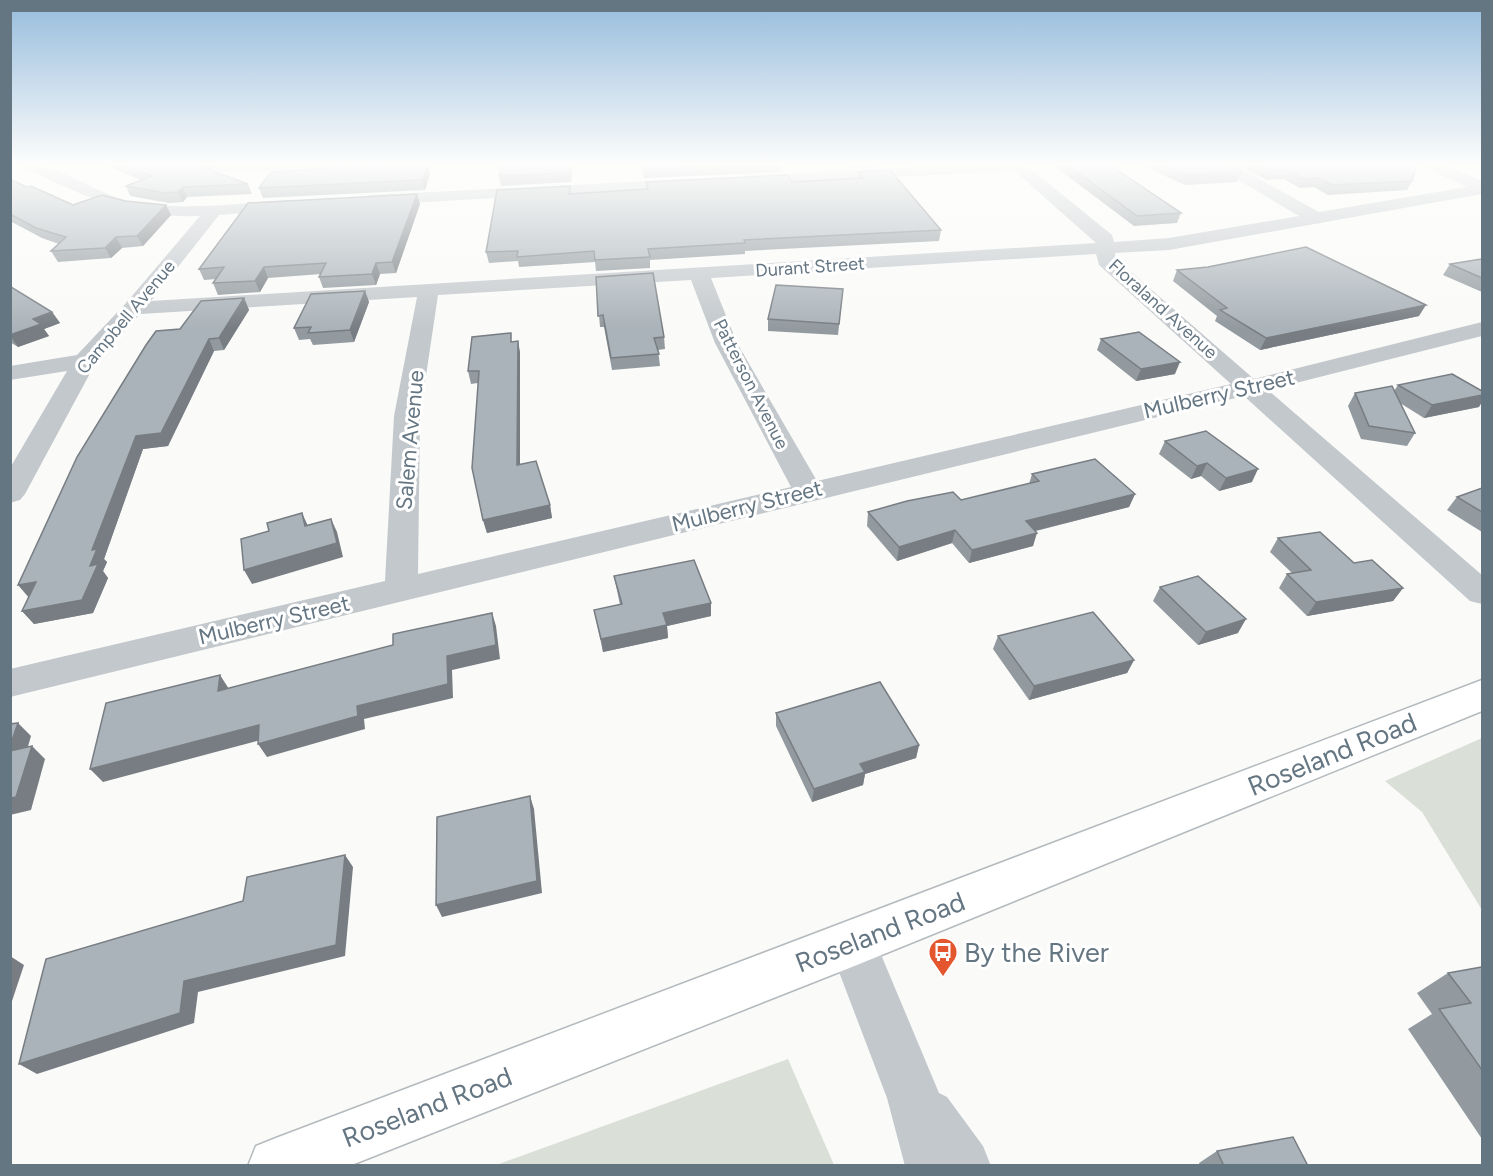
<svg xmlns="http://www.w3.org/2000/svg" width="1493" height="1176" viewBox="0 0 1493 1176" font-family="Figtree,sans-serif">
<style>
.green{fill:#dadfd7}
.water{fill:#bbc7cb}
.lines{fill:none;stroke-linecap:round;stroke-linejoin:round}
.major-casing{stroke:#b5babe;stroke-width:3}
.minor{fill:#c3c8cc;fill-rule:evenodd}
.major{fill:#fff;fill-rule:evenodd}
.wall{fill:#929a9f}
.shaded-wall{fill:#777d82}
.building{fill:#aab3b9;stroke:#777d82;stroke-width:1.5}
.labels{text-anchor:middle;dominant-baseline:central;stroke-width:6;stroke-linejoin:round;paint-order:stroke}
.far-street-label{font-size:18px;fill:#657683;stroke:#fff}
.street-label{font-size:22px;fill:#657683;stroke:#fff}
.near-street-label{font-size:27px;fill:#657683;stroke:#fff}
.near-poi-label{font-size:27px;fill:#657683;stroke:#fff;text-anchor:start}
</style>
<rect width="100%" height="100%" fill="#fafaf8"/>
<g class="green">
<polygon points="1482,738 1482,910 1422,812 1385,781"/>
<polygon points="788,1059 834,1165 496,1165"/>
</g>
<polygon class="water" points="199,165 383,165 220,172"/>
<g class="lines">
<g class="major-casing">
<polygon id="major" points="1482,680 1482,711 852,967 349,1166 248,1166 256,1146 276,1138"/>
</g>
<g class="minor">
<path d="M21,165c37,-3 71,28 108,36 52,11 107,2 160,-1l6,1 3,4 -3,4 -6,1 -70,5 -68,86 945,-58 -81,-72 -276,13 -2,-3 8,-5 212,-11h69l86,70 2,7 55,-4 130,-22 -81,-48 -3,-3h19l85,47 148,-25 -41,-19 -3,-3h20l39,16v13l-313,56 -54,3 1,6 138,120 228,-57v14l-214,54 214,185v29l-12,-3 -226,-205 -1234,301v-28l375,-88 9,-165 23,-119 -277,17 -45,50 -70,130 -5,6 -10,3v-35l57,-97 -57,9v-14l67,-11 49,-52 74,-87c-72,2 -113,-19 -176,-48zM1096,254l3,11 132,119 -414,97 -80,-138 -26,-65zM691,280l24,63 76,144 -373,87 2,-158 18,-121z"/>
<polygon points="690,179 696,181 698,184 696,187 373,205 367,204 365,200 367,196 373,195"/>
<polygon points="852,919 869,926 939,1093 947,1097 983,1146 991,1166 905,1166 887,1098 828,943 835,926"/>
</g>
<use href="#major" class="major"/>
</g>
<g class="wall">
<polygon points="104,165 217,165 212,170 248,184 252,194 187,197 183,202 169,203 130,196 126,186 141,180"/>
<polygon points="384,165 385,167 428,165 430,174 425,190 263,198 259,188"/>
<polygon points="501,165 572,165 571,182 501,186 499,176"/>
<polygon points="641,165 780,165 780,172 644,178"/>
<polygon points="845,165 878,165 878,167 848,168"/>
<polygon points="1053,165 1110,165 1181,213 1177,223 1134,226"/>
<polygon points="1141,165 1229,165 1241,172 1237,182 1185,185"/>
<polygon points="1237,165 1417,165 1412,181 1407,190 1328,195 1314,187 1300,188 1284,179 1267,180"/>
<polygon points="858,172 941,230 939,241 745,251 745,254 650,260 650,268 596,271 595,262 519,267 518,261 489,263 486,252 570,186 571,194 647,189 646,182 792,182 858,179"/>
<polygon points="10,179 26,187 73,205 125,201 166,205 171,215 143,246 122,248 111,258 58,262 51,251 59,244 42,238 10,221"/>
<polygon points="420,204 396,273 380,274 376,285 323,288 319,277 321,274 268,278 260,292 218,295 213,283 216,279 204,280 199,269"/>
<polygon points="1482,259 1482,292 1443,275 1450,264"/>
<polygon points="1177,270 1419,316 1260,350 1215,321 1217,316 1173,281"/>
<polygon points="596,277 664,337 665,349 658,350 660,366 612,370 604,327 600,327"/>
<polygon points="10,288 52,312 60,323 44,329 49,336 18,347 10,342"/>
<polygon points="843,289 838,335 768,331 768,319"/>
<polygon points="365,291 369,302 354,342 313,345 310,339 299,340 294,328"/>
<polygon points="244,298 249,310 224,350 214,351 168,446 143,449 104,559 107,562 103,571 108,578 93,613 34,624 22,611 28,597 180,329"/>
<polygon points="1101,339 1175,374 1136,381 1097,350"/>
<polygon points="518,341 520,353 520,465 550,505 552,518 487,533 483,520 478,383 471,384 468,371 513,342"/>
<polygon points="1398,385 1479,407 1424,418 1400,403 1415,433 1407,446 1361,439 1348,406 1355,393 1394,391"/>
<polygon points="1165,441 1252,482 1219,491 1201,476 1191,479 1159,454"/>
<polygon points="1032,474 1135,494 1129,507 1036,531 1033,546 969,563 952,543 897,561 867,526 868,512 961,500 1029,484"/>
<polygon points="1482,488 1482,532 1447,510 1457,497"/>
<polygon points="1278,538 1354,563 1403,588 1393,601 1307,616 1279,588 1287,574 1292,573 1270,552"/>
<polygon points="614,576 711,603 711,616 667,626 668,638 603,652 594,610 620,605"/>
<polygon points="1160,587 1238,633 1198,645 1153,601"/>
<polygon points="998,636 1134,660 1127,673 1029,700 993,649"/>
<polygon points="776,713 919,745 916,758 865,774 863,785 812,802 776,726"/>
<polygon points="1482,967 1482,1139 1408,1029 1432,1014 1417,993 1448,973"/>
<polygon points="1217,1151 1308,1166 1200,1166 1199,1163"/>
</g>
<g class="shaded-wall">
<polygon points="204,165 217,165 206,176 202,167"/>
<polygon points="428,165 430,174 425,190 422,180"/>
<polygon points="570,165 572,165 571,182 570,173"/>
<polygon points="183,187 187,197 183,202 178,192"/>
<polygon points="417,194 420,204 396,273 392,262"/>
<polygon points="166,205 171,215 143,246 137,236"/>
<polygon points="116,237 122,248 111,258 105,248"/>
<polygon points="376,263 380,274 376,285 372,274"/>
<polygon points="264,267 268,278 260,292 255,281"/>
<polygon points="365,291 369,302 354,342 350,330"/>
<polygon points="244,298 249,310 224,350 219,338"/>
<polygon points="1426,305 1419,316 1260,350 1266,338"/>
<polygon points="52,312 60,323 44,329 49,336 18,347 10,335 33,319"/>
<polygon points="209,339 214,351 168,446 143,449 104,559 107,562 103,571 108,578 93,613 34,624 22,611 90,566 92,550 136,436"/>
<polygon points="518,341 520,353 520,478 517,465"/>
<polygon points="1180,362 1175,374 1136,381 1141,369"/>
<polygon points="1482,395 1482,402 1479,407 1424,418 1432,405"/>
<polygon points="1207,463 1201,476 1191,479 1197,466"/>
<polygon points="1258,469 1252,482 1219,491 1226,478"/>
<polygon points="1135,494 1129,507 1022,534 1026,521"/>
<polygon points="550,505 552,518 487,533 483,520"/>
<polygon points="302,513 308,526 305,526"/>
<polygon points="331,519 337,532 343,557 252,584 244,570"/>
<polygon points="955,530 952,543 897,561 899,547"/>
<polygon points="1037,533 1033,546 969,563 972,550"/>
<polygon points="36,582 30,599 18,585"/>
<polygon points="1403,588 1393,601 1307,616 1316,602"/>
<polygon points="711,603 711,616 667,626 668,638 603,652 601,639 663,613"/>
<polygon points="492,613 496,626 500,659 452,670 453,698 364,719 365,729 267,757 258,744 357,706 447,656"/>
<polygon points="1246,619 1238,633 1198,645 1206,632"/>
<polygon points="1134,660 1127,673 1029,700 1034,686"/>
<polygon points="220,675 229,689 218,691"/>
<polygon points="18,723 31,736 23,764 10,753 10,746"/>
<polygon points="259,725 268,738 103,782 90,769"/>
<polygon points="919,745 916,758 865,774 863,785 812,802 814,789 860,764"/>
<polygon points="32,746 45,759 31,810 10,815 10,798"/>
<polygon points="530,796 534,809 542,893 442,917 436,905"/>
<polygon points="345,855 353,867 345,956 198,992 194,1023 37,1074 19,1064 184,981"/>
<polygon points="10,956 24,965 10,1007"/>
</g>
<g class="building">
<polygon points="123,165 204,165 202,167 248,184 183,187 178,192 165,193 126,186 152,176"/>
<polygon points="375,165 384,165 383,167 428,165 422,180 259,188 271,172"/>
<polygon points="501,165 570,165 570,173 499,176"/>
<polygon points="643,165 730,165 643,169"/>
<polygon points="1068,165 1110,165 1181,213 1137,216"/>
<polygon points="1164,165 1229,165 1241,172 1188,175"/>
<polygon points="1259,165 1417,165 1412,181 1332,185 1318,178 1304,179 1288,170 1270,171"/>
<polygon points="890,170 941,230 744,240 745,243 648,249 650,257 595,260 594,251 517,257 518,251 486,252 497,190 570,186 569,194 648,189 646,182 788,175 792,182 863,178 858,172"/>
<polygon points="10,179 26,187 31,186 73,205 102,195 125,201 166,205 137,236 116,237 105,248 51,251 66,237 36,228 10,214"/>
<polygon points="417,194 392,262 376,263 372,274 319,277 326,263 264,267 255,281 213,283 224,267 199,269 248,203"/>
<polygon points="1306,247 1426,305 1266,338 1220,310 1227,308 1177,270 1208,267"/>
<polygon points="1482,259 1482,278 1450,264"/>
<polygon points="653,273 664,337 654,338 659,354 611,358 603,315 598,316 596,277"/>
<polygon points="776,285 843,289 839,324 768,319"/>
<polygon points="11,287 52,312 33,319 41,324 10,335"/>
<polygon points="365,291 350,330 308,333 311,327 294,328 311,294"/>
<polygon points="244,298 219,338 209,339 161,433 136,436 92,550 97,549 90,566 98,564 82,600 22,611 36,582 18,585 77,457 146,345 156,331 180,329 201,301"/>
<polygon points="1139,332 1180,362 1141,369 1101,339"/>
<polygon points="511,333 511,342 518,341 517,465 536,461 550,505 483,520 472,468 479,371 468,371 472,337"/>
<polygon points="1452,374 1482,391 1482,395 1432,405 1398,385"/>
<polygon points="1392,386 1415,433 1369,426 1355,393"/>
<polygon points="1206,431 1258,469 1226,478 1207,463 1197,466 1165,441"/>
<polygon points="1095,459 1135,494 1026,521 1037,533 972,550 955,530 899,547 868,512 907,501 953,492 961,500 1039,481 1032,474"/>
<polygon points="1482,488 1482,512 1457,497"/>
<polygon points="302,513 305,526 331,519 337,543 244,570 241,539 269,531 267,523"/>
<polygon points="1320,532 1354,563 1372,560 1403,588 1316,602 1287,574 1311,570 1278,538"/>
<polygon points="694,560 711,603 663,613 667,625 601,639 594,610 622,604 614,576"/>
<polygon points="1198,576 1246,619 1206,632 1160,587"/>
<polygon points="1093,612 1134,660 1034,686 998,636"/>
<polygon points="492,613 496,645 447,656 448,684 357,706 358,716 258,744 259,725 90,769 106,703 220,675 218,691 393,645 393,634"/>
<polygon points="880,682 919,745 860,764 865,772 814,789 776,713"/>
<polygon points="18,723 10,746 10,724"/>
<polygon points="32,746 16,797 10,798 10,751"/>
<polygon points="530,796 537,881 436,905 437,817"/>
<polygon points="345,855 336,945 184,981 180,1013 19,1064 46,959 243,901 247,877"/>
<polygon points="1482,967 1482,1070 1439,1009 1471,1003 1448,973"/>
<polygon points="1293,1137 1308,1166 1224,1166 1217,1151"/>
</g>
<linearGradient id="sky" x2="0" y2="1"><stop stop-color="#96bcdc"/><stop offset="0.5" stop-color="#fdfdfc"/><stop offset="1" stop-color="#fdfdfc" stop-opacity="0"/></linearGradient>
<rect width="1493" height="329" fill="url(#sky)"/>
<defs>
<g id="bus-pin" transform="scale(1.5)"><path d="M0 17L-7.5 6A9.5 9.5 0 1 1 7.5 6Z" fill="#e4572e" stroke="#fff"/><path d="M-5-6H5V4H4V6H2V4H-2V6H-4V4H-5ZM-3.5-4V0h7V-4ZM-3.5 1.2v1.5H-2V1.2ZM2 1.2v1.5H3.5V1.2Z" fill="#fff"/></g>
</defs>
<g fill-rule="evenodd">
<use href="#bus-pin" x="943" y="952"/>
</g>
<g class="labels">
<g class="far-street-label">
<text transform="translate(810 267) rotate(-4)">Durant Street</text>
<text transform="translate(1163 309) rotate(42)">Floraland Avenue</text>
<text transform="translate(126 317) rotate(-50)">Campbell Avenue</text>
<text transform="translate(751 384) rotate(63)">Patterson Avenue</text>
</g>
<g class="street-label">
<text transform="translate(1219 394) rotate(-13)">Mulberry Street</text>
<text transform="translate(410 440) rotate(-85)">Salem Avenue</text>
<text transform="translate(747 506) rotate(-14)">Mulberry Street</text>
<text transform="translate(274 620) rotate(-13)">Mulberry Street</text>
</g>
<g class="near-street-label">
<text transform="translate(1332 754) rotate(-22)">Roseland Road</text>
<text transform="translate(880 932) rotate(-21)">Roseland Road</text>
<text transform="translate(427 1107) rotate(-21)">Roseland Road</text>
</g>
<g class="near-poi-label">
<text x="964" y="952">By the River</text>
</g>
</g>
<rect width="1493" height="1176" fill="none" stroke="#657683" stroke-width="24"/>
</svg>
